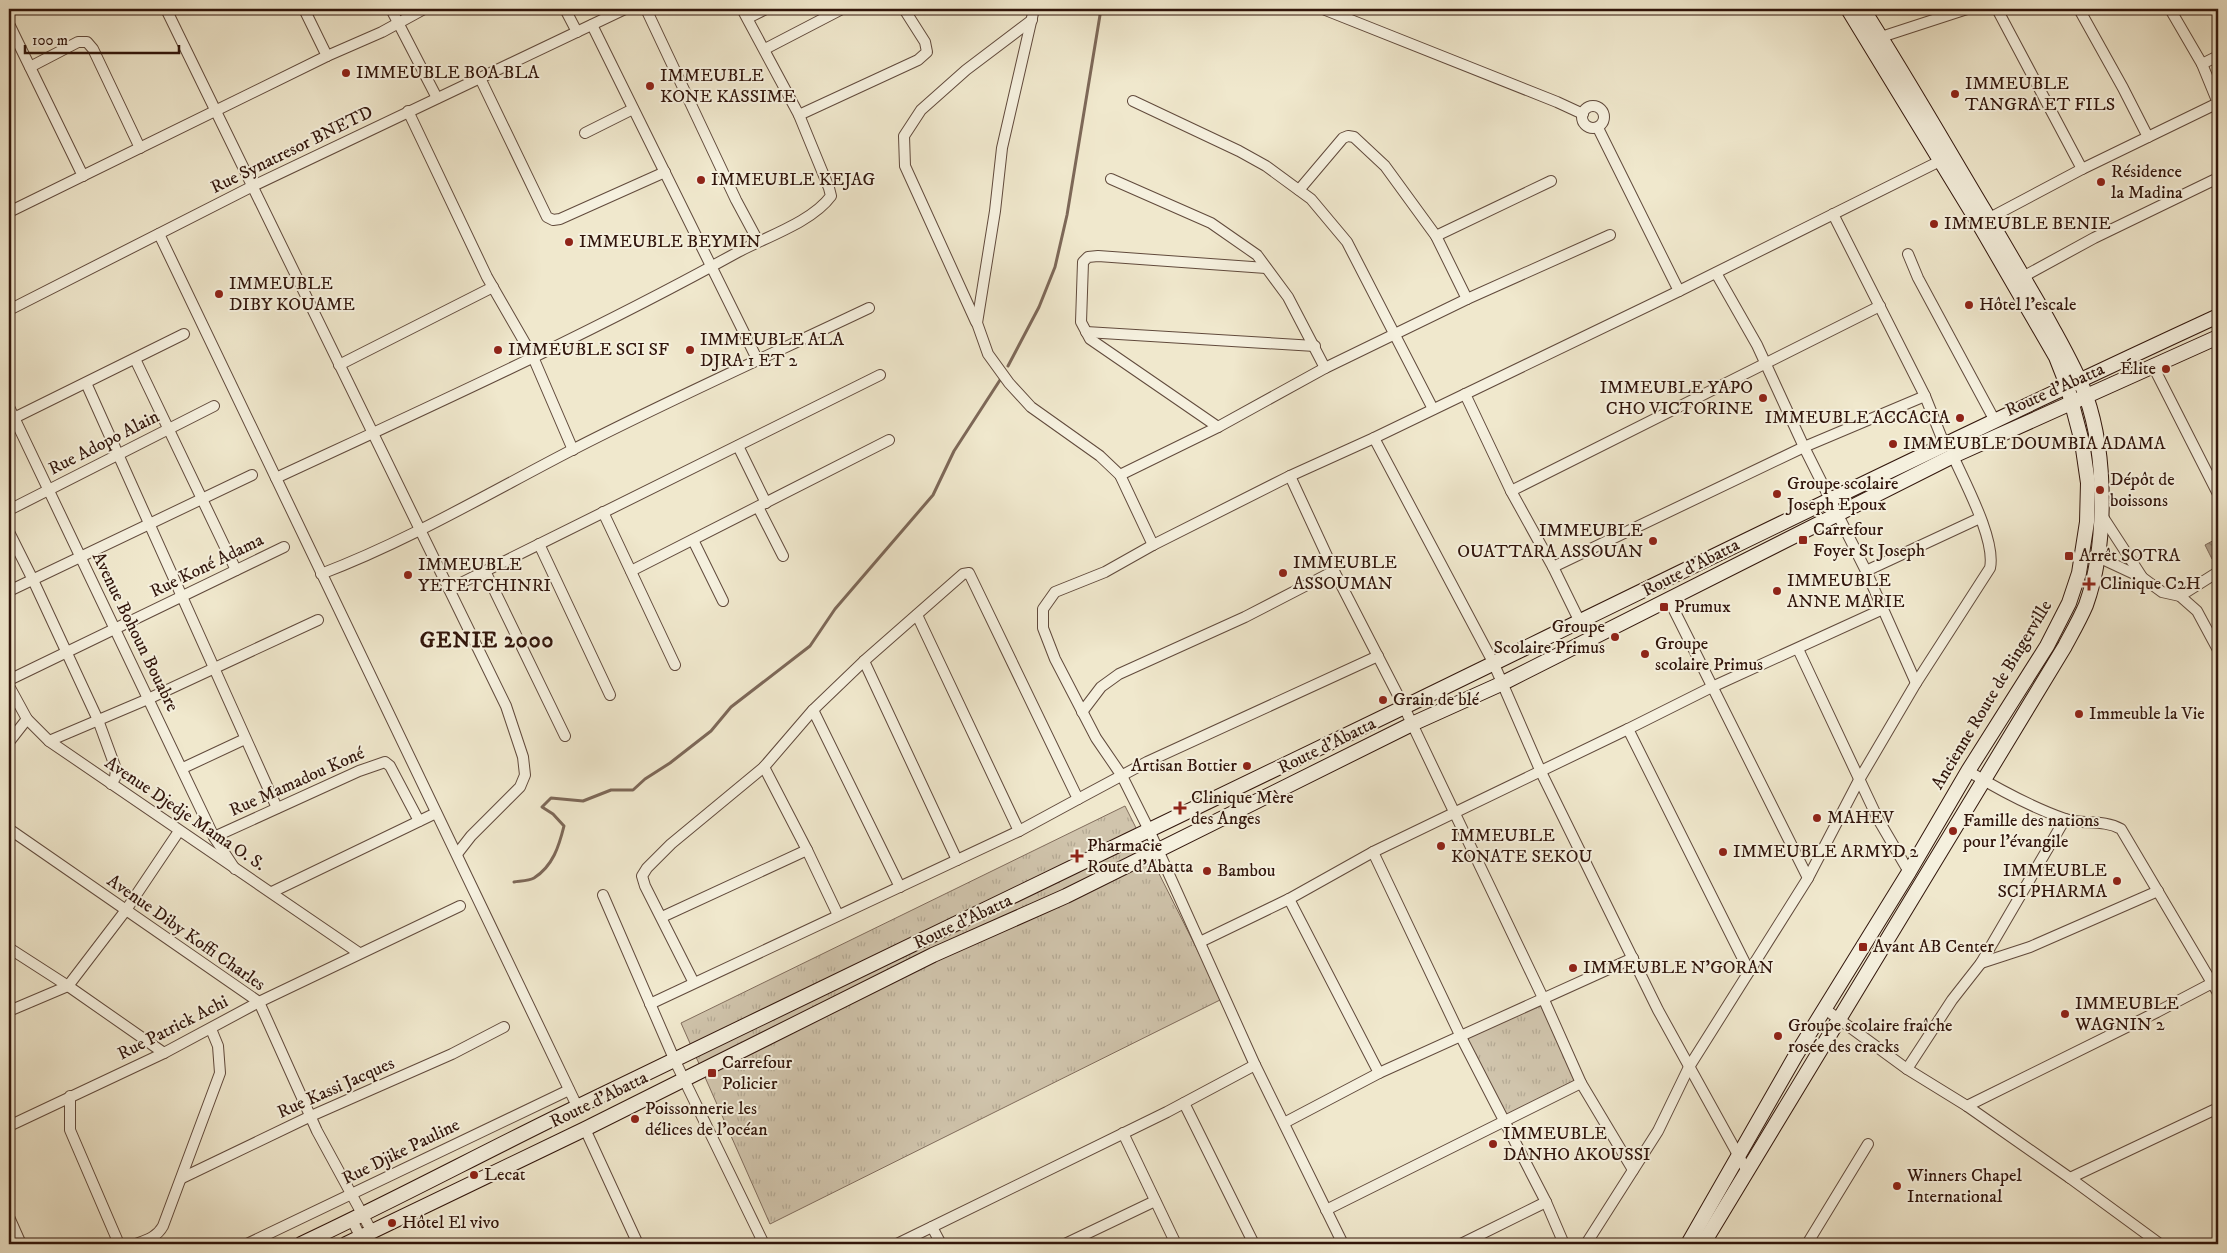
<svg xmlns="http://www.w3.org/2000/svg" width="2227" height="1253" viewBox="0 0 2227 1253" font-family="'IM FELL DW Pica',serif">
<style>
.grass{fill:url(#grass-tufts);stroke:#806c5c}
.water{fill:url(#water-waves);stroke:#7d6858}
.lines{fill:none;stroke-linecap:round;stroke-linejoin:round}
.stream{stroke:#7d6858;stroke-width:3}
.street-casing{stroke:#614a3c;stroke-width:12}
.secondary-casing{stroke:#31150b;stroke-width:16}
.street{stroke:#f5f0de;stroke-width:10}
.secondary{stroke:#f5f0de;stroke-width:14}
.poi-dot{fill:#8f2418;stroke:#f5f0de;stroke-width:2}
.labels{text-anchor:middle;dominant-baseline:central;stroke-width:4;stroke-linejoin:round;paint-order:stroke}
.poi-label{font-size:18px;fill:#31150b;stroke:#f5f0de;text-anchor:start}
.street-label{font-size:18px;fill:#31150b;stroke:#f5f0de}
.district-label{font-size:22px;font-weight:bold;letter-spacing:1px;fill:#31150b;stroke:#f5f0de}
</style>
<defs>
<pattern id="grass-tufts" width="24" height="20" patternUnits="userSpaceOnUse" patternTransform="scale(1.25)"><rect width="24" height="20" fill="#d0c4ac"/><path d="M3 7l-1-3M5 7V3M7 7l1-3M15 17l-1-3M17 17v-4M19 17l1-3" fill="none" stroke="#b3a893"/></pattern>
<pattern id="water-waves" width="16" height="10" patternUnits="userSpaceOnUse" patternTransform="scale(1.25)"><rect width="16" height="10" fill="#afa08b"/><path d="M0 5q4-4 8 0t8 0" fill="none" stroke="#8f8170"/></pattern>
</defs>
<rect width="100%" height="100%" fill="#f0e8cd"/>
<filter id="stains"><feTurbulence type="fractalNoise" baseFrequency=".004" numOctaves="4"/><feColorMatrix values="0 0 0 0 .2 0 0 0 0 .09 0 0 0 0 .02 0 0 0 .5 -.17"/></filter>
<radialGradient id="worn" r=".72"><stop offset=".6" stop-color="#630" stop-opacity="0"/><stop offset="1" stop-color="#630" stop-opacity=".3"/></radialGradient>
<g class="grass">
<polygon points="1125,806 1222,999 770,1224 681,1023"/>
<polygon points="1540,1004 1576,1081 1506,1117 1464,1035"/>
</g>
<polygon class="water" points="2218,538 2218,556 2212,559 2205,545"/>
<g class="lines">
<g class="stream">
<polyline points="1008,366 1039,307 1055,267 1067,215 1101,9"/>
<path d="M514,882c6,-1 15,-1 20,-4 19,-12 25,-32 30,-52l-11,-12 -11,-7 9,-9 32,3 28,-11h22l12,-11 25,-16 41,-32 20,-24 79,-61 25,-37 98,-114 21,-44 46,-71"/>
</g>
<g class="street-casing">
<g id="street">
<polyline points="166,9 506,706 523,757 525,775 520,787 471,836 457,854"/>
<polyline points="304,9 327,56"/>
<polyline points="391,9 437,98"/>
<polyline points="565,9 577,32"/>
<polyline points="646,9 736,200 758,241"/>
<polyline points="1034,9 1002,148 995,211 977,323 988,354 1009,383 1031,407 1100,456 1120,475 1153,545"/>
<polyline points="1323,9 1557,102 1583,114"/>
<polyline points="1997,9 2082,169"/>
<polyline points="2079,9 2123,88 2148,137"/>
<polyline points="2170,9 2202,64 2218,103"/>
<polyline points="748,18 766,9"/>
<polyline points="9,24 83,176"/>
<polyline points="592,25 758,361"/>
<polyline points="1875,39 1967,9"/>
<polyline points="765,49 842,9"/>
<polyline points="2202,64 2218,56"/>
<polyline points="30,67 78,42 87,42 93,49 140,148"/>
<polyline points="480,78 547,217 553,220 560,219 665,172"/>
<polyline points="1133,101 1239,151 1266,166 1311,199 1347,242 1433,409"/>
<circle cx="1593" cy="117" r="11"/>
<polyline points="408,111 487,277 533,357 573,450"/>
<polyline points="799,115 918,60 927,52 925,42 904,9"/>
<polyline points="1598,128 1679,291"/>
<polyline points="585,133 633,109"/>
<polyline points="1111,179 1211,223 1257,255 1288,297 1325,368"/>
<polyline points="1299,190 1343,138 1348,136 1354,137 1385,166 1436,236 1467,299"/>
<polyline points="9,212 327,56 382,32 424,9"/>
<polyline points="1833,214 1925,396 1945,446"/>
<polyline points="1984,221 2082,169 2218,103"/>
<polyline points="159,234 577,1106"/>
<polyline points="1436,236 1551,181"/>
<polyline points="1908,254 1918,278 1995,421"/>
<polyline points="1716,273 1757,345 1804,447 1866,571"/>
<polyline points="2019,279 2094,238 2218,178"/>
<polyline points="9,310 251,187 625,9"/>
<polyline points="976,322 905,166 904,136 921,110 966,70 1032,20"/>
<polyline points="1086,332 1315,346"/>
<polyline points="135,359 236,570"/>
<polyline points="339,365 493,287"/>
<polyline points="2153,366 2218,494"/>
<polyline points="86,383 277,808"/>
<polyline points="1465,394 1511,491"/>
<polyline points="9,407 214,837 235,869"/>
<polyline points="10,420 184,334"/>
<polyline points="1218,427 1090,339 1081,322 1083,262 1088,257 1098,256 1266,268"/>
<polyline points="1374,438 1493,662 1541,772 1658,1010 1747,1171"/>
<polyline points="738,446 766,503"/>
<polyline points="1120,475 1218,427 1325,368 1467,299 1610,235"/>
<polyline points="1290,476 1334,571 1404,707 1544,1000 1581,1083 1633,1170"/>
<path d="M276,478c155,-72 312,-143 462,-226 28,-15 74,-30 93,-56l-2,-8 -30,-73 -57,-106"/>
<polyline points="758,507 783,556"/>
<polyline points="9,510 214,406"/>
<polyline points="603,512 675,665"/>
<polyline points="2101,514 2142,577"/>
<polyline points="9,532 33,580 98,720 116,769 115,778 111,784"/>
<polyline points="693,540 723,601"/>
<polyline points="539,544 610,695"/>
<polyline points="2098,557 2143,578 2162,592 2180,596 2218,572"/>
<polyline points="1553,567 1804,447 1925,396"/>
<polyline points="485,571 565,736"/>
<polyline points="631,571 889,440"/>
<path d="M321,574c87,-33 168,-81 251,-124 97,-50 198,-95 297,-142"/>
<polyline points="449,589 880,375"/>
<polyline points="9,591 252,475"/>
<polyline points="2180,596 2197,611 2218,650"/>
<polyline points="1669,600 1808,878"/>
<polyline points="917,615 1019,831"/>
<polyline points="1579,620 1553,567 1511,491 1880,306"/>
<polyline points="1798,649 1878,819 1909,872"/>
<polyline points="864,661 957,860"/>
<polyline points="9,680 284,547"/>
<polyline points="1916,683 1866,571 1980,518"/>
<polyline points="9,686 27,719 49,741 359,953"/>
<polyline points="813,710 900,887"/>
<polyline points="1082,712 1101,687 1119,674 1245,617 1334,571"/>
<polyline points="1628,729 1712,687 1883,609"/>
<polyline points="49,741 148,699 318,620"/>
<polyline points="9,742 27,719"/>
<polyline points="764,767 807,850 838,915"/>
<polyline points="183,768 245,739"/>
<path d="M1968,771c30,18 63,36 97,48 18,6 38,0 56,10l97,164"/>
<polyline points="1078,799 1147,762 1378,656"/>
<polyline points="9,829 259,1002 317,1131 372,1232"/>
<polyline points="214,837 359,771 385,762 390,766 419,821"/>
<polyline points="1373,852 1461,1037 1546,1202 1564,1244"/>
<polyline points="272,892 436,813"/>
<polyline points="603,895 675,1061 764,1244"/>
<polyline points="1289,899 1379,1073"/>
<polyline points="662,917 807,850"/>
<polyline points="1200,942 1289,899 1373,852 1628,729 1749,971"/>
<polyline points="9,948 68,986 164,1053"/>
<polyline points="1981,963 2030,947 2158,891"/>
<polyline points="650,1004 1019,831 1078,799 969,573 963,574 864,661 813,710 764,767 671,844 647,868 642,876 645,886 694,983"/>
<polyline points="1825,1009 1907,1069 1967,1106 2070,1178 2160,1244"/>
<polyline points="9,1011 68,986 126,910 179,831"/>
<polyline points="1907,1069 1952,1000 1981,963 2065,819"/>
<polyline points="70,1096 70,1130 119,1244"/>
<polyline points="1184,1103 1254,1244"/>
<polyline points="1967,1106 2157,1012 2218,980"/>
<polyline points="1284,1123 1379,1073 1633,958"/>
<polyline points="9,1126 164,1053 259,1002 460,906"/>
<polyline points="585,1129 638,1244"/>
<polyline points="1123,1133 1176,1244"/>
<polyline points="182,1178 311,1116 452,1054 504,1027"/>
<polyline points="2070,1178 2218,1108"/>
<polyline points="1326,1210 1581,1083"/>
<polyline points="9,1217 21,1244"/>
<polyline points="352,1220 364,1244"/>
<polyline points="932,1227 941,1244"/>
<path d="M136,1244c11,-4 21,-7 27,-18l57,-153 -2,-27 -7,-17"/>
<polyline points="247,1244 569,1090"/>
<polyline points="897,1244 1167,1112 1255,1065"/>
<polyline points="1065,1244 1155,1201"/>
<polyline points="1343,1244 1255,1065 1149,830 1122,776 1096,738 1055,659 1043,628 1043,609 1055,592 1105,572 1153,545 1290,476 1374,438 1679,291 1940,161"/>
<polyline points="1461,1244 1546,1202"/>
<path d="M1586,1244l72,-113 31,-64 119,-189 51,-98 57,-97 74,-115c6,-28 -25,-85 -37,-112"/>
<polyline points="1807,1244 1868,1144"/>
</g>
</g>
<g class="secondary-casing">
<g id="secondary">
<path d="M301,1244c94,-44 185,-93 278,-138 273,-133 546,-264 819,-396 273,-133 545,-267 820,-394"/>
<polyline points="346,1244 585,1129 933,955 1066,896 1412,724 1503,683 1953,456 2218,337"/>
<polyline points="1688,1244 1796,1055 1909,872 1968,771 2047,646 2069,603 2079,573 2087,522 2088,483 2082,442 2067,385 2056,357 1979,224 1848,9"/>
<path d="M1703,1244l362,-598c7,-13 15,-27 21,-41 21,-59 21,-149 0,-209 -10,-27 -25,-52 -39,-78 -21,-36 -42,-72 -63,-108 -40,-67 -79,-135 -121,-201"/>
</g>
</g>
<use href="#street" class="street"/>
<use href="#secondary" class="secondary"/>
</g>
<g class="poi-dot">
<circle cx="346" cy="73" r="5"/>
<circle cx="650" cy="86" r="5"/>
<circle cx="1955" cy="94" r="5"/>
<circle cx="701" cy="180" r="5"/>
<circle cx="2101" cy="182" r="5"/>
<circle cx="1934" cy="224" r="5"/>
<circle cx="569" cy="242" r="5"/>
<circle cx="219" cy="294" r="5"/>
<circle cx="1969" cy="305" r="5"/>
<circle cx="498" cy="350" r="5"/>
<circle cx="690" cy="350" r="5"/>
<circle cx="2166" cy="369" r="5"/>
<circle cx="1763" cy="398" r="5"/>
<circle cx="1960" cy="418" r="5"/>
<circle cx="1893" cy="444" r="5"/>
<circle cx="2100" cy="490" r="5"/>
<circle cx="1777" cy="494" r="5"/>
<rect x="1798" y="535" width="10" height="10" rx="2.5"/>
<circle cx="1653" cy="541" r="5"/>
<rect x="2064" y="551" width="10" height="10" rx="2.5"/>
<circle cx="1283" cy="573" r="5"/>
<circle cx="408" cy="575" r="5"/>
<path d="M2086.5 576.5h5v5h5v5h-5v5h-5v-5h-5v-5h5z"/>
<circle cx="1777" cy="591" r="5"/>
<rect x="1659" y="602" width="10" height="10" rx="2.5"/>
<circle cx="1615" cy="637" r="5"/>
<circle cx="1645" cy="654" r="5"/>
<circle cx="1383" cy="700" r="5"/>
<circle cx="2079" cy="714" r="5"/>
<circle cx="1247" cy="766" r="5"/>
<path d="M1177.5 800.5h5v5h5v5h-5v5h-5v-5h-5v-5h5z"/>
<circle cx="1817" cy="818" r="5"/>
<circle cx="1953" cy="831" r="5"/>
<circle cx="1441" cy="846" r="5"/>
<circle cx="1723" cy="852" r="5"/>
<path d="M1074.5 848.5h5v5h5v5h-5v5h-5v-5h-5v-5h5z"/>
<circle cx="1207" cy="871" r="5"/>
<circle cx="2117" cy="881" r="5"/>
<rect x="1858" y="942" width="10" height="10" rx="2.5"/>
<circle cx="1573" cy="968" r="5"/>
<circle cx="2065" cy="1014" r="5"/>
<circle cx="1778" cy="1036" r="5"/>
<rect x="707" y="1068" width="10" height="10" rx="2.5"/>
<circle cx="635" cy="1119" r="5"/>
<circle cx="1493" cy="1144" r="5"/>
<circle cx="474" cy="1175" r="5"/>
<circle cx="1897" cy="1186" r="5"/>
<circle cx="392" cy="1223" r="5"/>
</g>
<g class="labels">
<g class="poi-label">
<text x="356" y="73">IMMEUBLE BOA BLA</text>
<text x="660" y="76">IMMEUBLE<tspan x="660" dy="21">KONE KASSIME</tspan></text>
<text x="1965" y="84">IMMEUBLE<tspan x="1965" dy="21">TANGRA ET FILS</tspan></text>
<text x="2111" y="172">Résidence<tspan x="2111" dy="21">la Madina</tspan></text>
<text x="711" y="180">IMMEUBLE KEJAG</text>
<text x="1944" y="224">IMMEUBLE BENIE</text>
<text x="579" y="242">IMMEUBLE BEYMIN</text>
<text x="229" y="284">IMMEUBLE<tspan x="229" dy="21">DIBY KOUAME</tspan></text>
<text x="1979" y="305">Hôtel l'escale</text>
<text x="700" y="340">IMMEUBLE ALA<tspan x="700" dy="21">DJRA 1 ET 2</tspan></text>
<text x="508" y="350">IMMEUBLE SCI SF</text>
<text x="2156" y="369" text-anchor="end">Élite</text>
<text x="1753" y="388" text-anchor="end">IMMEUBLE YAPO<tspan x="1753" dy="21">CHO VICTORINE</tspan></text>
<text x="1950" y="418" text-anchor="end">IMMEUBLE ACCACIA</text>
<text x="1903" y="444">IMMEUBLE DOUMBIA ADAMA</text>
<text x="2110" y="480">Dépôt de<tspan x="2110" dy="21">boissons</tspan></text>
<text x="1787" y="484">Groupe scolaire<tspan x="1787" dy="21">Joseph Epoux</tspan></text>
<text x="1813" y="530">Carrefour<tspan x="1813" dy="21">Foyer St Joseph</tspan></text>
<text x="1643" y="531" text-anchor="end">IMMEUBLE<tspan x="1643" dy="21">OUATTARA ASSOUAN</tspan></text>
<text x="2079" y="556">Arrêt SOTRA</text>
<text x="1293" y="563">IMMEUBLE<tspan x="1293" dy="21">ASSOUMAN</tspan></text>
<text x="418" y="565">IMMEUBLE<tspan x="418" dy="21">YETETCHINRI</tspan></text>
<text x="1787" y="581">IMMEUBLE<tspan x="1787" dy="21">ANNE MARIE</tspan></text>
<text x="2100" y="584">Clinique C2H</text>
<text x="1674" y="607">Prumux</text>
<text x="1605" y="627" text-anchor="end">Groupe<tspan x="1605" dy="21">Scolaire Primus</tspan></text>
<text x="1655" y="644">Groupe<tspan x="1655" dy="21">scolaire Primus</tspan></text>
<text x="1393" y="700">Grain de blé</text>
<text x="2089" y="714">Immeuble la Vie</text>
<text x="1237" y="766" text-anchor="end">Artisan Bottier</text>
<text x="1191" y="798">Clinique Mère<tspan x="1191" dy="21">des Anges</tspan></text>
<text x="1827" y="818">MAHEV</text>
<text x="1963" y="821">Famille des nations<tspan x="1963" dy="21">pour l'évangile</tspan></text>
<text x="1451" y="836">IMMEUBLE<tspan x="1451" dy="21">KONATE SEKOU</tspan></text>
<text x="1087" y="846">Pharmacie<tspan x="1087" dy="21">Route d’Abatta</tspan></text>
<text x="1733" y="852">IMMEUBLE ARMYD 2</text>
<text x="1217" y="871">Bambou</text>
<text x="2107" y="871" text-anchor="end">IMMEUBLE<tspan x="2107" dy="21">SCI PHARMA</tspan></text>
<text x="1873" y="947">Avant AB Center</text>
<text x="1583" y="968">IMMEUBLE N'GORAN</text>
<text x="2075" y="1004">IMMEUBLE<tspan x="2075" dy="21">WAGNIN 2</tspan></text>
<text x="1788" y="1026">Groupe scolaire fraîche<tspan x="1788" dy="21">rosée des cracks</tspan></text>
<text x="722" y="1063">Carrefour<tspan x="722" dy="21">Policier</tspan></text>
<text x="645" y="1109">Poissonnerie les<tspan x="645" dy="21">délices de l'océan</tspan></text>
<text x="1503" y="1134">IMMEUBLE<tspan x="1503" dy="21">DANHO AKOUSSI</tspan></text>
<text x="484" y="1175">Lecat</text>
<text x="1907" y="1176">Winners Chapel<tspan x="1907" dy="21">International</tspan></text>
<text x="402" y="1223">Hôtel El vivo</text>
</g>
<g class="street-label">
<text transform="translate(292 150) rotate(-26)">Rue Synatresor BNETD</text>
<text transform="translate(2055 390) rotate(-24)">Route d'Abatta</text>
<text transform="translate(104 443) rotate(-27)">Rue Adopo Alain</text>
<text transform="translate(207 566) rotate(-26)">Rue Koné Adama</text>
<text transform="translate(1691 568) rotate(-27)">Route d'Abatta</text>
<text transform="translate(135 632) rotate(64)">Avenue Bohoun Bouabre</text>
<text transform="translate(1992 695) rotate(-59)">Ancienne Route de Bingerville</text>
<text transform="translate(1327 746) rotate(-26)">Route d'Abatta</text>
<text transform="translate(297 782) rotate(-24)">Rue Mamadou Koné</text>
<text transform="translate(185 814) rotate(34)">Avenue Djedje Mama O. S.</text>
<text transform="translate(963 922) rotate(-25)">Route d'Abatta</text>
<text transform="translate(186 933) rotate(35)">Avenue Diby Koffi Charles</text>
<text transform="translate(173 1028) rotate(-27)">Rue Patrick Achi</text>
<text transform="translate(336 1088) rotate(-24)">Rue Kassi Jacques</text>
<text transform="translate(599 1100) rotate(-26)">Route d'Abatta</text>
<text transform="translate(401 1152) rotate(-26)">Rue Djike Pauline</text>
</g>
<g class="district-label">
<text x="487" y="640">GENIE 2000</text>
</g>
</g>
<rect width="2227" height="1253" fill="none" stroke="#f0e8cd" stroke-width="30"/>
<rect x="10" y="10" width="2207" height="1233" fill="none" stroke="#31150b" stroke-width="2.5"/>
<rect x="15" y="15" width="2197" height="1223" fill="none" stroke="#31150b"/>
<path d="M25 45v8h154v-8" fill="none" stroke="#31150b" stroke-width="2.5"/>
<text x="32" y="45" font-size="15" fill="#31150b" stroke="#f5f0de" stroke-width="4" paint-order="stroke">100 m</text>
<rect width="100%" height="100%" filter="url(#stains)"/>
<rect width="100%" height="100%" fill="url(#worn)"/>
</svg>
